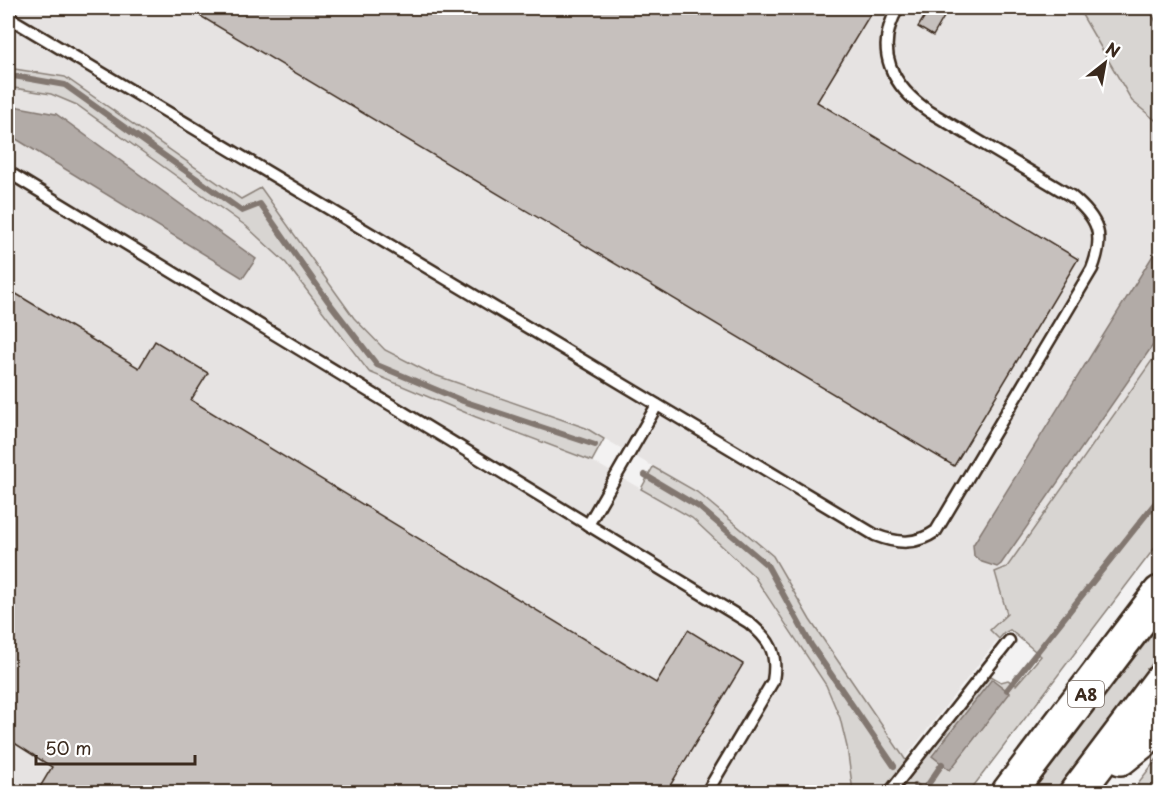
<svg xmlns="http://www.w3.org/2000/svg" width="1168" height="800" viewBox="0 0 1168 800" font-family="'Playpen Sans',sans-serif">
<style>
.built{fill:#e6e3e2}
.green{fill:#d8d5d2;stroke:#8a8078;stroke-width:1.5}
.water{fill:#b2aba7;stroke:#827770;stroke-width:1.5}
.lines{fill:none;stroke-linecap:round;stroke-linejoin:round}
.stream{stroke:#827770;stroke-width:6}
.building{fill:#c6c0bd;stroke:#3b2a1e;stroke-width:1.5}
.lane-casing{stroke:#3b2a1e;stroke-width:15}
.highway-casing{stroke:#3b2a1e;stroke-width:38}
.lane{stroke:#fff;stroke-width:10}
.highway{stroke:#fff;stroke-width:33}
.labels{text-anchor:middle;dominant-baseline:central;stroke-width:6;stroke-linejoin:round;paint-order:stroke}
.shield{fill:#fff;stroke:#766a62;stroke-width:1.5}
.shield-label{font-size:16px;font-weight:bold;fill:#3b2a1e}
</style>
<rect width="100%" height="100%" fill="#f3f2f2"/>
<filter id="ink" filterUnits="userSpaceOnUse"><feTurbulence type="fractalNoise" baseFrequency=".0167" numOctaves="2"/><feDisplacementMap in="SourceGraphic" scale="12" xChannelSelector="R" yChannelSelector="G"/><feConvolveMatrix kernelMatrix="1 2 1 2 8 2 1 2 1" color-interpolation-filters="sRGB"/></filter>
<g filter="url(#ink)">
<g class="built">
<polygon points="8,8 1078,8 1132,101 1160,124 1160,420 1003,633 905,758 810,620 773,556 697,492 586,428 432,374 385,350 241,199 65,77 8,68"/>
<polygon points="8,87 51,94 77,105 246,226 286,263 369,372 476,417 592,461 692,518 754,576 826,685 840,718 847,747 853,792 8,792"/>
</g>
<g class="green">
<polygon points="1078,8 1149,8 1160,30 1160,124 1132,101"/>
<polygon points="8,68 65,77 241,199 261,188 354,318 385,350 432,374 586,428 604,439 592,461 476,417 369,372 286,263 246,226 77,105 51,94 8,87"/>
<polygon points="1160,349 1160,541 969,792 896,792 988,679 991,676 1001,682 1008,680 1016,685 1041,656 1010,630 1004,633 999,639 990,630 1007,614 995,572 1007,567"/>
<polygon points="653,467 697,492 773,556 810,620 907,762 883,792 853,792 847,747 840,718 826,685 754,576 692,518 641,489"/>
<polygon points="1160,624 1160,653 1054,792 1032,792"/>
<polygon points="1160,755 1160,792 1131,792"/>
</g>
<g class="water">
<polygon points="8,105 56,114 256,259 243,278 8,134"/>
<polygon points="1160,244 1160,335 1001,564 997,567 982,562 974,556 973,545"/>
<polygon points="992,679 1010,693 950,770 932,756"/>
</g>
<g class="lines">
<g class="stream">
<polyline points="8,75 65,85 242,211 260,204 328,301 377,365 463,401 595,445"/>
<polyline points="645,475 699,507 767,565 811,645 894,766"/>
<polyline points="1007,690 1160,497"/>
<polyline points="915,785 924,792"/>
<polyline points="923,792 942,764"/>
</g>
</g>
<g class="building">
<polygon points="187,8 874,8 817,102 1078,259 954,466"/>
<polygon points="930,8 945,15 933,36 918,27"/>
<polygon points="8,289 139,368 155,341 208,373 191,400 656,683 688,630 743,664 668,789 674,792 95,792 89,788 86,792 37,792 52,767 8,739"/>
</g>
<g class="lines">
<g class="lane-casing">
<g id="lane">
<path d="M8,17l867,518c23,9 41,10 61,-4l156,-262c13,-34 7,-50 -21,-73l-141,-84c-38,-25 -57,-62 -32,-104"/>
<path d="M8,172l740,450c22,18 30,30 25,59l-66,111"/>
<polyline points="588,525 657,405"/>
<polyline points="890,792 1009,641"/>
</g>
</g>
<g class="highway-casing">
<g id="highway">
<polyline points="1121,758 1141,742 1160,723"/>
<polyline points="1009,792 1160,593"/>
<polyline points="1077,792 1160,682"/>
</g>
</g>
<use href="#lane" class="lane"/>
<use href="#highway" class="highway"/>
</g>
</g>
<g class="labels">
<rect class="shield" x="1068" y="681" width="36" height="26" rx="4.5"/>
<g class="shield-label">
<text x="1086" y="694">A8</text>
</g>
</g>
<rect width="1168" height="800" fill="none" stroke="#fff" stroke-width="30"/>
<rect x="15" y="15" width="1138" height="770" fill="none" stroke="#3b2a1e" stroke-width="2" filter="url(#ink)"/>
<g transform="translate(1105 63) rotate(31)" stroke="#ffffff" stroke-width="4.5" paint-order="stroke">
<path d="M0-4.5L10 22L0 15L-10 22Z" fill="#3b2a1e"/>
<text y="-9" font-size="16" font-weight="bold" text-anchor="middle" fill="#3b2a1e">N</text>
</g>
<path d="M36 755v9h159v-9" fill="none" stroke="#3b2a1e" stroke-width="3"/>
<text x="45" y="755" font-size="18" fill="#3b2a1e" stroke="#ffffff" stroke-width="4.5" paint-order="stroke">50 m</text>
</svg>
